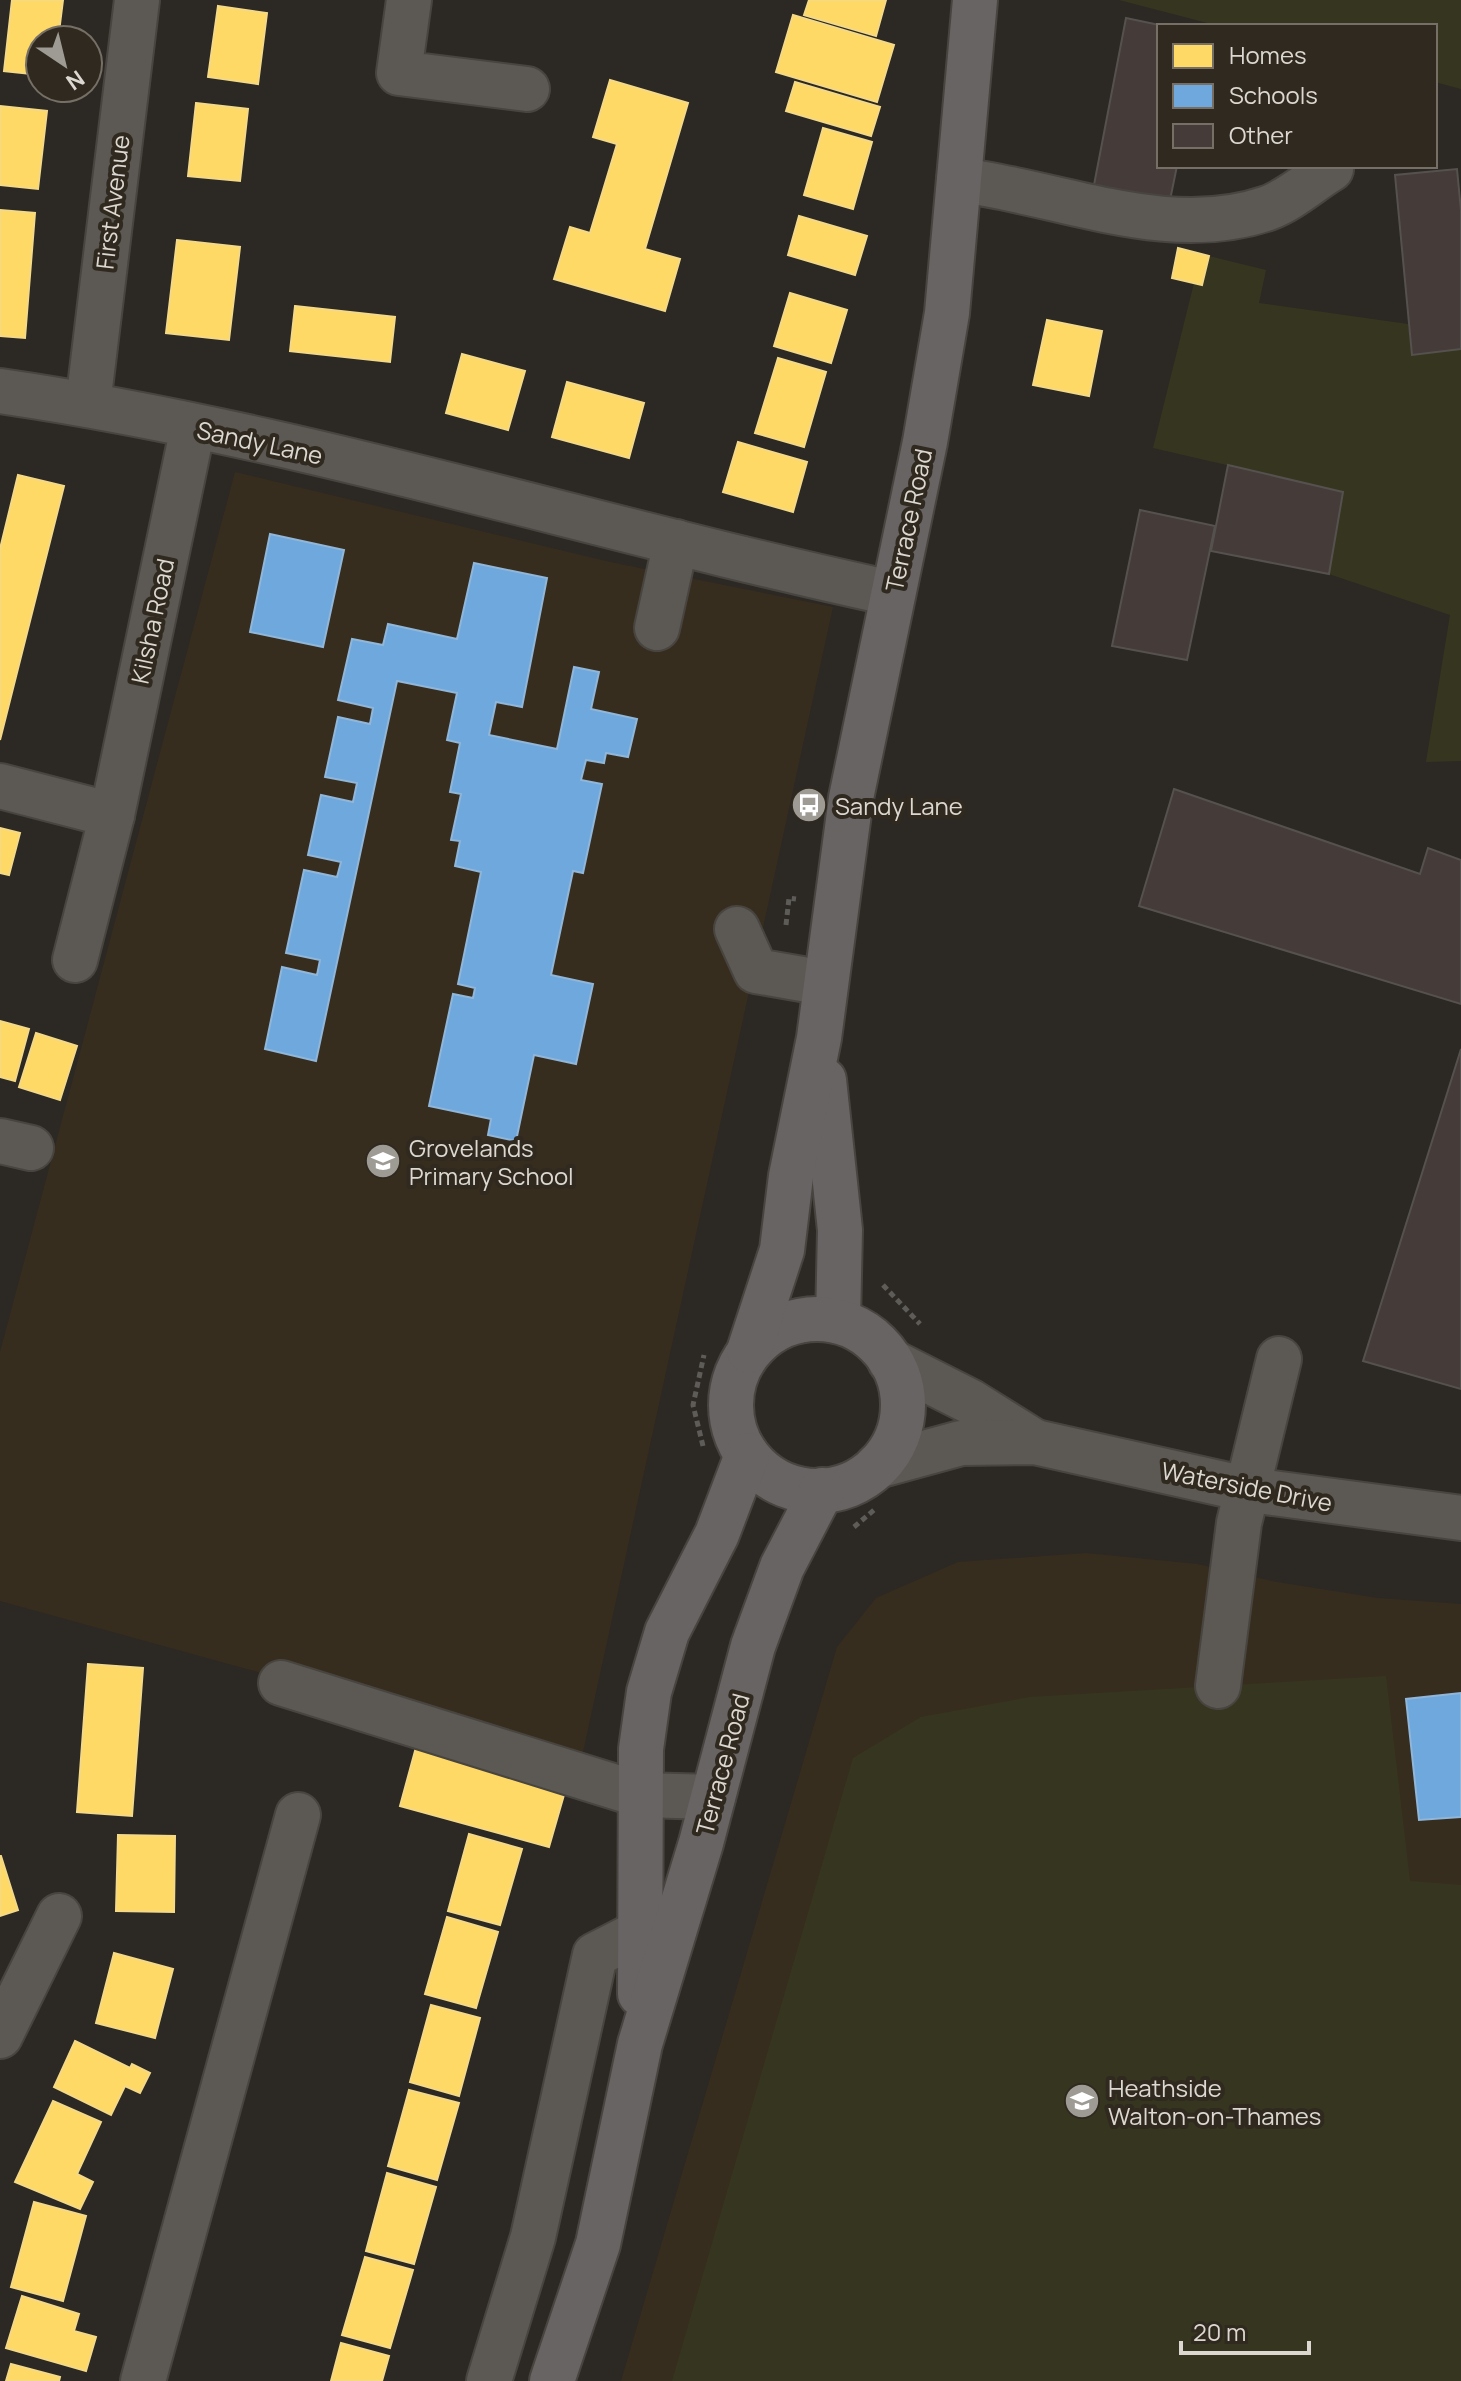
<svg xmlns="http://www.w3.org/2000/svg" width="1461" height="2381" viewBox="0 0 1461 2381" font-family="Manrope,sans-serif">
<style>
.built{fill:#362d1f}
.green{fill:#363620}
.homes{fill:#ffd966;stroke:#f4d986;stroke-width:2}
.schools{fill:#6fa8dc;stroke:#90b6d9;stroke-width:2}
.building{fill:#453b39;stroke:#55514e;stroke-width:2}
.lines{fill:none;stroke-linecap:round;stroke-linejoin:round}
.minor-casing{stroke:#484540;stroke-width:48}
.major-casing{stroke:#484540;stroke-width:48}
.path{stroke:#5e5c58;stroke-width:5;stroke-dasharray:6 4;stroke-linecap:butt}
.minor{stroke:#5c5954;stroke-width:44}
.major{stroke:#686464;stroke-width:44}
.labels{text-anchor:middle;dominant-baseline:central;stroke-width:8;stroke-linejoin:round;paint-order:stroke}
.street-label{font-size:24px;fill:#dcd8d1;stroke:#30291f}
.poi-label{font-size:24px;fill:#dcd8d1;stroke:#30291f;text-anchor:start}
</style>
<rect width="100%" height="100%" fill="#2c2823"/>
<g class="built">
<polygon points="235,472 610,562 833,607 581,1761 0,1601 0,1352"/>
<polygon points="1086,1553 1197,1564 1277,1582 1378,1598 1461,1604 1461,2381 621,2381 837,1647 876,1598 958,1562"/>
</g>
<g class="green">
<polygon points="1119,0 1461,0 1461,89 1435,82 1435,26 1219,26"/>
<polygon points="1209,256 1266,270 1259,303 1408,324 1413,355 1461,349 1461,761 1426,762 1450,615 1329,574 1343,492 1153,448 1194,283 1202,285"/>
<polygon points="1386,1676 1410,1881 1461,1885 1461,2381 672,2381 853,1758 921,1717 1030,1697"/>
</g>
<g class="homes">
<polygon points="12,0 63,0 58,40 40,40 40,75 4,71"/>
<polygon points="809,0 886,0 876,36 804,15"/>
<polygon points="218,6 267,13 258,84 208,77"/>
<polygon points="793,15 894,45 877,102 776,72"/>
<polygon points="610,80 688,103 645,249 680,259 665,311 554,279 570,227 590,233 617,144 593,137"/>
<polygon points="795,82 880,107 871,136 786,111"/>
<polygon points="196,103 248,109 240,181 188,176"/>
<polygon points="0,106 47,111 38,189 0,185"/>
<polygon points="823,128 872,142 853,209 804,195"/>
<polygon points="0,210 35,213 25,338 0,336"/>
<polygon points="799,216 867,236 855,275 788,255"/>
<polygon points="177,240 240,247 229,340 166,333"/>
<polygon points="1178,248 1209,256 1202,285 1172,278"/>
<polygon points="790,293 847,310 831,363 774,346"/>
<polygon points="295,306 395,317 390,362 290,351"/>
<polygon points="1047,320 1102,331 1089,396 1033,385"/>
<polygon points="462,354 525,371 508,430 446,413"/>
<polygon points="778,358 826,372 804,447 755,433"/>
<polygon points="567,382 644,403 629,458 552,437"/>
<polygon points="738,442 807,462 793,512 723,492"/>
<polygon points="18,475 64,486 0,740 0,549"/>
<polygon points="0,828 20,833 9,875 0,873"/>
<polygon points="0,1021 29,1029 15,1081 0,1077"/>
<polygon points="36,1033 77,1046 60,1100 19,1087"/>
<polygon points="88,1664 143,1668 132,1816 77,1812"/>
<polygon points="418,1740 568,1781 549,1847 400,1806"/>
<polygon points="469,1834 522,1849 500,1925 448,1911"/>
<polygon points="118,1835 175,1836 174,1912 116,1911"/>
<polygon points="1,1856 18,1910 0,1916 0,1856"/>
<polygon points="447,1917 498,1932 476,2008 425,1994"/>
<polygon points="114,1953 173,1969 155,2038 96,2023"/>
<polygon points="431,2005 480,2018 459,2096 410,2082"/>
<polygon points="75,2041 130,2068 132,2064 150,2073 140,2093 125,2086 111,2115 54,2087"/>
<polygon points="409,2090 459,2103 437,2180 388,2166"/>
<polygon points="53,2101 101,2122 77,2174 93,2182 80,2209 15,2182"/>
<polygon points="387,2173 436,2187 414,2264 366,2251"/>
<polygon points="34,2202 86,2216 63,2301 11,2287"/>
<polygon points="365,2257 413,2270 390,2348 342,2335"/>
<polygon points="22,2296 79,2314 74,2331 96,2337 86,2371 6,2348"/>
<polygon points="341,2343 389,2356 382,2381 331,2381"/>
<polygon points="11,2364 60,2377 59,2381 6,2381"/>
</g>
<g class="schools">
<polygon points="270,534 344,550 323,647 250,632"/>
<polygon points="474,563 547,578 522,707 496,702 489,735 557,749 574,667 599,672 591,709 637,719 628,757 606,753 604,763 586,760 581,780 602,784 583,873 573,871 551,975 593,984 576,1064 534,1055 516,1141 488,1135 491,1119 429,1106 453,994 473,998 475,988 458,984 481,872 455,866 460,841 451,840 461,794 450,792 460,743 447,740 457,693 397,681 316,1061 265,1049 282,967 317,975 320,960 286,953 304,870 337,877 341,862 308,855 321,795 353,802 357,783 325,777 338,717 370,724 373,708 338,700 352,639 383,645 388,624 457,639"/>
<polygon points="1461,1693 1461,1817 1419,1820 1406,1699"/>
</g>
<g class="building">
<polygon points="1126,18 1164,26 1159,26 1159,166 1177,166 1170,200 1094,185"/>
<polygon points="1457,169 1461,211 1461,349 1412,355 1395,175"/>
<polygon points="1228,465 1343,492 1329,574 1211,551"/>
<polygon points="1140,510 1215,526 1187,660 1112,646"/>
<polygon points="1174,789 1420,874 1428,848 1461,860 1461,1004 1139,906"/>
<polygon points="1461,1049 1461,1389 1363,1361"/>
</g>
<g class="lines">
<g class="minor-casing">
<g id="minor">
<polyline points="409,0 399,73 527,89"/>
<path d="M959,180c100,12 209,63 309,28 22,-8 43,-27 63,-39"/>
<path d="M0,391c302,44 594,138 891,202"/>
<polyline points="88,404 137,0"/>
<polyline points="657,628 676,542"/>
<polyline points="0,786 112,815"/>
<polyline points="737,929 756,971 825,983"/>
<polyline points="75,960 112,815 193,427"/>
<polyline points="0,1141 31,1148"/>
<polyline points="890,1361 971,1402 1035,1442"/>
<polyline points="877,1466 961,1443 1035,1442 1250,1490 1461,1518"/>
<polyline points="281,1683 641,1795 713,1797"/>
<polyline points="1218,1686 1239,1523 1279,1359"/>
<polyline points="0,2036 59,1916"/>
<polyline points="143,2381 298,1815"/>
<polyline points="489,2381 533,2237 595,1955 640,1932"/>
</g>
</g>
<g class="major-casing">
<g id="major">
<polyline points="824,1080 840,1230 838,1321"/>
<circle cx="817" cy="1405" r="86"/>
<polyline points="749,1351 782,1250 791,1176 819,1038 851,798 925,442 947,313 975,0"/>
<polyline points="640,1994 641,1749 649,1692 667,1632 717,1534 747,1455"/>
<polyline points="552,2381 598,2244 640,2044 701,1843 753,1646 782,1567 822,1490"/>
</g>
</g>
<g class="path">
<polyline points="786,925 789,898 796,899"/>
<polyline points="883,1285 920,1324"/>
<polyline points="703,1446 693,1405 704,1355"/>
<polyline points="854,1527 874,1510"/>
</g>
<use href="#minor" class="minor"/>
<use href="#major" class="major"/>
</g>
<defs>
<g id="bus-disc" transform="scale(1.8)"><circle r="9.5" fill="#9e9a94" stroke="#30291f"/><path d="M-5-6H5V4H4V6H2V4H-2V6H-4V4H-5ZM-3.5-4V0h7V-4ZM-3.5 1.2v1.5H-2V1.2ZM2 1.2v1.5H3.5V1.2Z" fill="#fff"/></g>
<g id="school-disc" transform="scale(1.8)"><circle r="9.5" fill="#9e9a94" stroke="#30291f"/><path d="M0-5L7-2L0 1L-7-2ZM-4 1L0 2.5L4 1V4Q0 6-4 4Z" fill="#fff"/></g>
</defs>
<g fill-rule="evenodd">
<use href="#bus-disc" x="809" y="805"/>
<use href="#school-disc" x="383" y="1161"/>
<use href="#school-disc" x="1082" y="2101"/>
</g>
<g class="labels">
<g class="street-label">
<text transform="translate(112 202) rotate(-83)">First Avenue</text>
<text transform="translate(260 442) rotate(12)">Sandy Lane</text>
<text transform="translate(908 520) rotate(-78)">Terrace Road</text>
<text transform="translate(152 621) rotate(-78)">Kilsha Road</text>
<text transform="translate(1247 1486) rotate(11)">Waterside Drive</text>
<text transform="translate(722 1764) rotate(-75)">Terrace Road</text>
</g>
<g class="poi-label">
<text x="835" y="805">Sandy Lane</text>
<text x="409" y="1147">Grovelands<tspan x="409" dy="28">Primary School</tspan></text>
<text x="1108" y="2087">Heathside<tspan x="1108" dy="28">Walton-on-Thames</tspan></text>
</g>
</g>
<rect x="1157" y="24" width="280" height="144" fill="#30291f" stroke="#756f66" stroke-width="2"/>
<rect x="1173" y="44" width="40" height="24" fill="#ffd966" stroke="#756f66" stroke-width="2"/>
<text x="1229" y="64" font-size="24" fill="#dcd8d1">Homes</text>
<rect x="1173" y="84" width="40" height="24" fill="#6fa8dc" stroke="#756f66" stroke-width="2"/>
<text x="1229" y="104" font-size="24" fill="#dcd8d1">Schools</text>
<rect x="1173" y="124" width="40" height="24" fill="#453b39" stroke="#756f66" stroke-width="2"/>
<text x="1229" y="144" font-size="24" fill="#dcd8d1">Other</text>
<g transform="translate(64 64) rotate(145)"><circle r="38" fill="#30291f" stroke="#756f66" stroke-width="2"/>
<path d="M0-6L14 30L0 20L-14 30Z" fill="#9e9a94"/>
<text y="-12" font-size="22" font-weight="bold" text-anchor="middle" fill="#dcd8d1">N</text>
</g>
<path d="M1181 2341v12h128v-12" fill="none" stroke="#dcd8d1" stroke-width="4"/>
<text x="1193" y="2341" font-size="24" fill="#dcd8d1" stroke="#30291f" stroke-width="6" paint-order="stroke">20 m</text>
</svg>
